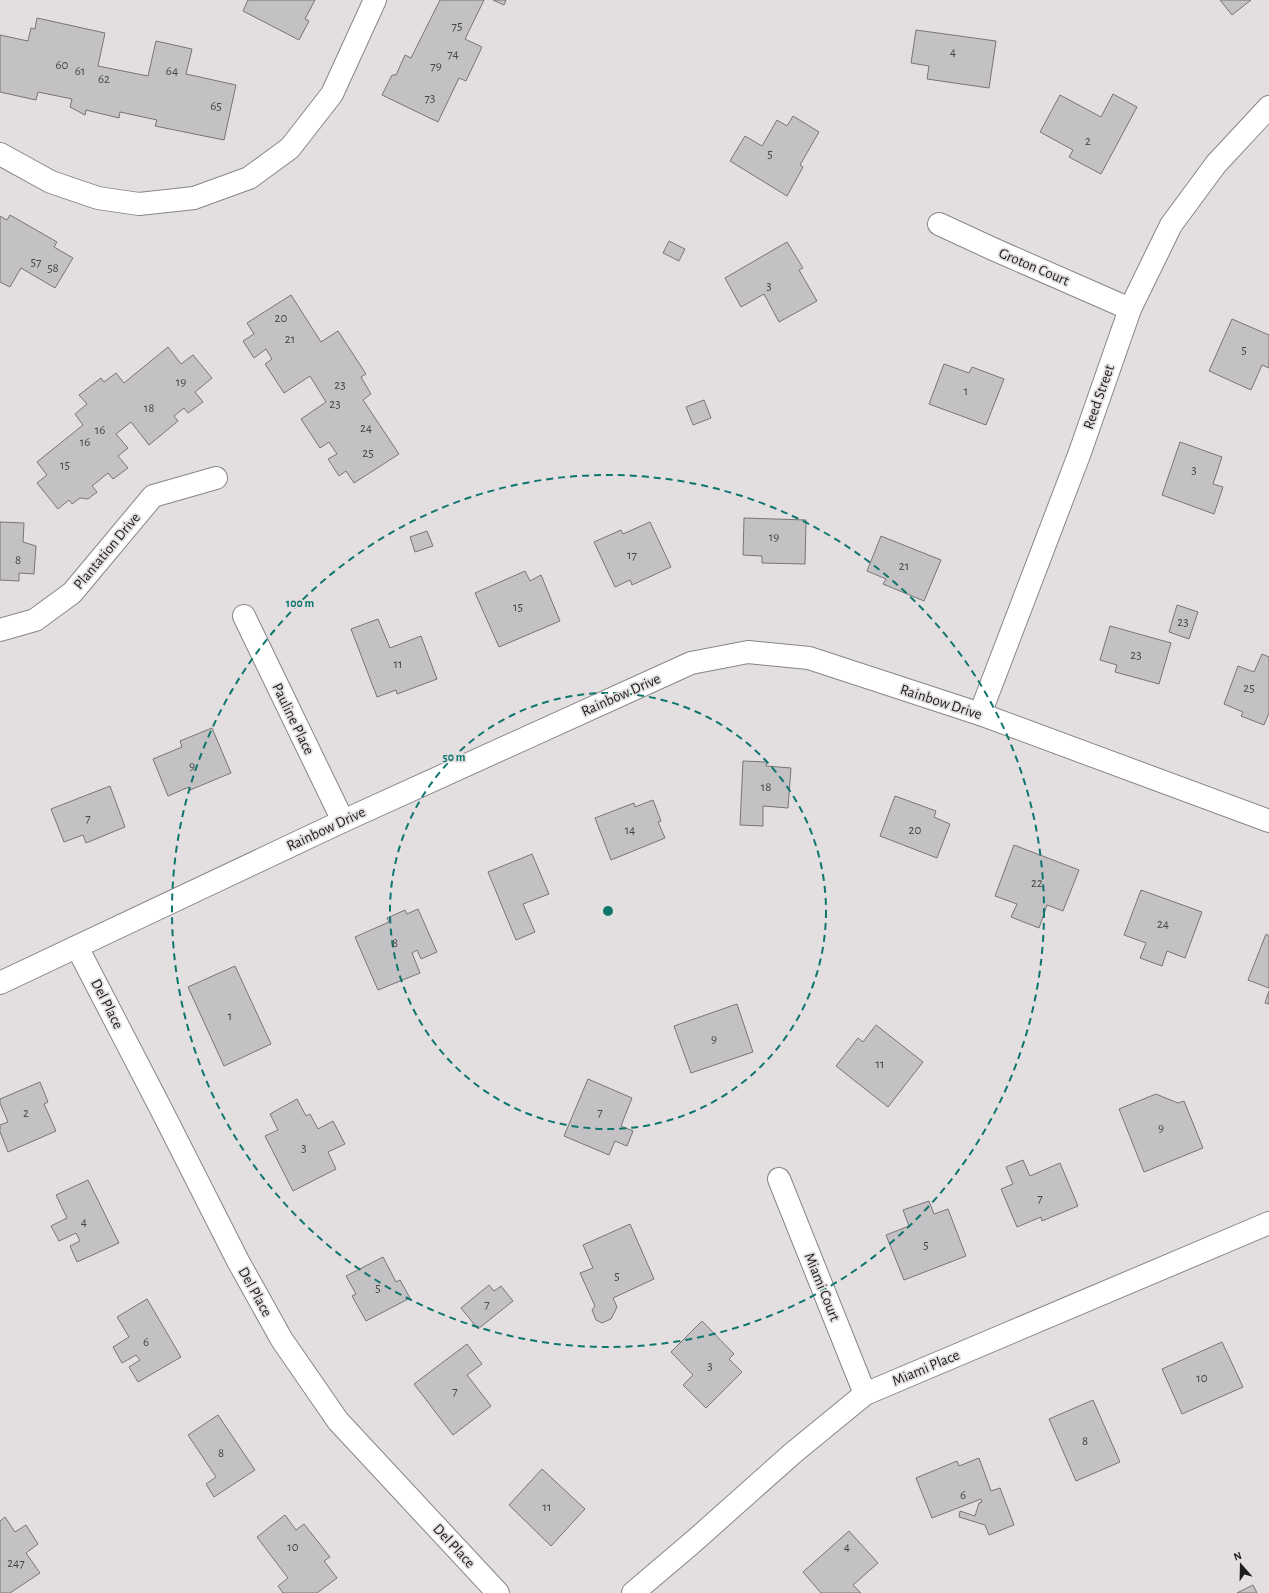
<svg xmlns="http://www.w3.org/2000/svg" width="1269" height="1593" viewBox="0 0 1269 1593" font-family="'Alegreya Sans',sans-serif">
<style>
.building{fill:#c3c1c4;stroke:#777577}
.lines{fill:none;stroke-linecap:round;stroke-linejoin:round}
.street-casing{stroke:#898587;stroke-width:24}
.street{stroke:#fff;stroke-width:22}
.ring{fill:none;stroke:#0f766e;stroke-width:2;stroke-dasharray:7 5}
.labels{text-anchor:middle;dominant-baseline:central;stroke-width:3.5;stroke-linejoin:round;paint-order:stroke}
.number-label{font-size:13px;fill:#464546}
.street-label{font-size:15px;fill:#1d1c1c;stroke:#e3dfe1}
.centre{fill:#0f766e;stroke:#e3dfe1;stroke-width:2}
.ring-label{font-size:12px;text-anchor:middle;font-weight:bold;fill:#0f766e;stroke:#e3dfe1;stroke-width:3.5;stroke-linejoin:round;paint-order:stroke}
</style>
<rect width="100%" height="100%" fill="#e3dfe1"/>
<g class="building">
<polygon points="248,0 315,0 305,19 309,21 299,40 243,11"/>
<polygon points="440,0 484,0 465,39 482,47 466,81 459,78 438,122 382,95 392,75 396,75 405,55 411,58"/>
<polygon points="493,0 506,0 504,5"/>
<polygon points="1220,0 1251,0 1232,15"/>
<polygon points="37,18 105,33 98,66 148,76 156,41 192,49 186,74 236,85 224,140 155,126 157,120 120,112 119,118 86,110 85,115 70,107 72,99 38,92 36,100 0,92 0,35 28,41 31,28 35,29"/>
<polygon points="916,30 996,41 989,88 927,79 929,66 911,63"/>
<polygon points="1113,94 1137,107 1101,174 1069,157 1073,150 1040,132 1060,95 1101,117"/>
<polygon points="793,116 819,132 800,165 803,167 787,196 730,161 745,136 762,146 777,120 787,126"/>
<polygon points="10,215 57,242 54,247 73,258 55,288 21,268 10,287 0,282 0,216 7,220"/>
<polygon points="669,241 685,249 679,261 663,253"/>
<polygon points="787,242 803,268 799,270 817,301 779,322 764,294 741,307 725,278"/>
<polygon points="291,295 321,342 338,331 366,374 361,377 371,394 363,400 399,454 354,483 346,471 339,476 328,459 337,454 329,442 320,448 301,419 326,402 310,376 284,393 265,364 272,359 266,349 254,358 243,341 254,334 247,323"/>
<polygon points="1232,319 1269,335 1269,368 1262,365 1251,390 1209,371"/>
<polygon points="168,347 181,364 193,355 212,378 195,392 203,402 188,413 184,408 174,416 178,421 149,445 131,422 116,434 128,448 118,456 128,468 113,479 108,473 92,486 97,492 88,499 80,498 72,504 69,500 58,509 37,483 47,475 37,462 83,425 75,414 87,404 79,395 101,378 104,382 116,373 124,383"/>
<polygon points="944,364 969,373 972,367 1004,379 986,425 929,404"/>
<polygon points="704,400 711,418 693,425 686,407"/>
<polygon points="1180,442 1222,457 1213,484 1223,487 1214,514 1162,495"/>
<polygon points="744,518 806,520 805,564 762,563 762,556 743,555"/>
<polygon points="0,522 24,523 23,542 36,546 34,574 19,573 19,581 0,580"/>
<polygon points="650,522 671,567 632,585 630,580 615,587 594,542 621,530 623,534"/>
<polygon points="427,531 433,546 415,552 410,537"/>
<polygon points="881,536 941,560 924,601 883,584 886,579 867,571"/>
<polygon points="525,571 530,581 541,575 560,621 499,647 475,593"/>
<polygon points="1177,605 1198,612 1189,639 1169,632"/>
<polygon points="378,619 390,648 421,636 437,679 397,694 396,690 377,697 351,629"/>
<polygon points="1110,626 1171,643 1159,684 1115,672 1117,665 1100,660"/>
<polygon points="1262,654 1269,657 1269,713 1264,725 1241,716 1243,712 1224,704 1238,666 1254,672"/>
<polygon points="212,728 231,773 190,790 189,787 168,796 153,759 182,747 180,741"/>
<polygon points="743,761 767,762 766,766 791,768 788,808 763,806 763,826 740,825"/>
<polygon points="110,786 125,827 86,843 83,835 64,842 51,809"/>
<polygon points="895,796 936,811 934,817 950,824 937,858 880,836"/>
<polygon points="653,800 661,821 658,822 665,838 611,860 595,818 634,803 635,807"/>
<polygon points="1014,845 1079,870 1063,911 1047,905 1039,928 1011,917 1017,904 995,896"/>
<polygon points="532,854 549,894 523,904 535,932 516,940 488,872"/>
<polygon points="1141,890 1202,912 1185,958 1167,951 1162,966 1140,958 1146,943 1124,935"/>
<polygon points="418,909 437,952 421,959 417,950 412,953 420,973 378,990 355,937 389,922 387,918 405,910 407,914"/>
<polygon points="1266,934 1269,936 1269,988 1248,980"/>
<polygon points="235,966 271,1044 224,1066 188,987"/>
<polygon points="1269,991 1269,1004 1265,1003"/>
<polygon points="737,1004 753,1052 691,1073 674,1026"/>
<polygon points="876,1025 923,1062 888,1107 836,1066 858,1038 863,1042"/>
<polygon points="588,1079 632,1098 621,1126 633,1131 627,1146 615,1141 609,1155 564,1136"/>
<polygon points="40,1082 48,1102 44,1104 56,1131 8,1152 0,1132 0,1125 8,1122 0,1103 0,1099"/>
<polygon points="1156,1094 1178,1103 1184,1101 1203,1148 1144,1172 1119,1109"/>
<polygon points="297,1099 306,1116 310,1114 318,1129 333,1121 345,1144 328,1152 336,1169 293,1191 265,1136 278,1130 270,1114"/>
<polygon points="1023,1160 1030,1176 1060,1163 1078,1206 1042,1221 1041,1217 1017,1227 1001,1189 1013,1184 1006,1167"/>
<polygon points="88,1180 119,1243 77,1262 70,1246 80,1241 76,1233 59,1241 51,1226 67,1218 56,1195"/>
<polygon points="929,1201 934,1214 948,1209 966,1256 904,1280 886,1235 909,1226 903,1210"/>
<polygon points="630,1224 654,1279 613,1298 617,1307 611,1319 602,1323 596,1320 592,1310 595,1306 580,1273 593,1268 583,1245"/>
<polygon points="383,1257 396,1282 400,1280 410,1298 366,1321 352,1296 356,1294 346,1276"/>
<polygon points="489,1285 494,1291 501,1286 513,1301 478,1329 461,1308"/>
<polygon points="147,1299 181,1357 138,1382 129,1367 140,1360 136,1355 122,1363 113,1347 129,1337 117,1317"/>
<polygon points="702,1321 734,1354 729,1359 742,1372 706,1408 683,1385 693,1375 671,1352"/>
<polygon points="1222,1342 1243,1387 1182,1414 1162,1369"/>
<polygon points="467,1344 482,1364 467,1375 491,1406 453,1435 414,1384"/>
<polygon points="1093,1400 1120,1462 1076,1481 1049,1419"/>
<polygon points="218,1415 255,1470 214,1497 206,1484 216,1477 188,1435"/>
<polygon points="979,1458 991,1491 1000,1488 1014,1525 989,1535 985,1525 959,1517 960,1511 975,1516 979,1503 982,1502 981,1499 932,1518 916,1478 957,1461 959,1466"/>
<polygon points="542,1469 585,1509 551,1546 509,1505"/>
<polygon points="285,1515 296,1530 304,1524 330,1557 324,1561 337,1578 317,1593 283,1593 278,1586 288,1578 257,1537"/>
<polygon points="5,1517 15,1532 26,1525 38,1544 26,1553 40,1573 10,1593 0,1593 0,1521"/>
<polygon points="849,1531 878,1563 853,1585 861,1593 821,1593 803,1572"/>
<polygon points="1253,1585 1257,1593 1237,1593"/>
</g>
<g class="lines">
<g class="street-casing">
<g id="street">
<polyline points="0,154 51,182 98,198 139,204 194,198 249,178 290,148 332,94 375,0"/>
<polyline points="939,224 993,249 1130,309"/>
<polyline points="244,616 343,821"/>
<polyline points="0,630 35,620 72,593 153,496 216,478"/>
<polyline points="980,714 1079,455 1130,309 1171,225 1216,164 1269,107"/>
<polyline points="77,947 161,1109 238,1261 282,1340 338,1421 498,1593"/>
<polyline points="0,983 343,821 691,663 748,652 809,658 980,714 1269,821"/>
<polyline points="779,1179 865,1394"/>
<polyline points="633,1593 693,1542 793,1453 865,1394 1269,1223"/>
</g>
</g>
<use href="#street" class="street"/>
</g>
<g class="ring">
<circle cx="608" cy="911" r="218"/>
<circle cx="608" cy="911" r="436"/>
</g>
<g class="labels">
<g class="number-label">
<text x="457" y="26">75</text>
<text x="953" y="52">4</text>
<text x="453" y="54">74</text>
<text x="62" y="65">60</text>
<text x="436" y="66">79</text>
<text x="80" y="71">61</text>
<text x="172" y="71">64</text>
<text x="104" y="79">62</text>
<text x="430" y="98">73</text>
<text x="216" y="106">65</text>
<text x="1088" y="141">2</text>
<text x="770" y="154">5</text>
<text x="36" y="262">57</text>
<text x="53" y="268">58</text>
<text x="769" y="286">3</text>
<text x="281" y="318">20</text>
<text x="290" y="339">21</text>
<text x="1244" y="350">5</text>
<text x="181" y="382">19</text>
<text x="340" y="385">23</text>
<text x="966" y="391">1</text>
<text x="335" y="404">23</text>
<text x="149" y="408">18</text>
<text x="366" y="428">24</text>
<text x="100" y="430">16</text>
<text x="85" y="442">16</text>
<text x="368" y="453">25</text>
<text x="65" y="465">15</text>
<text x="1194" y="470">3</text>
<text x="774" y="537">19</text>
<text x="632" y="555">17</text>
<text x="18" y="560">8</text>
<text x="904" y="566">21</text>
<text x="518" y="607">15</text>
<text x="1183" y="622">23</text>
<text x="1136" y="655">23</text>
<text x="398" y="664">11</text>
<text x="1249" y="688">25</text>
<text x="192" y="766">9</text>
<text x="766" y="787">18</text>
<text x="88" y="818">7</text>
<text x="630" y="830">14</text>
<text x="915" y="830">20</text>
<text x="1037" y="883">22</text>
<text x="1163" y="924">24</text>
<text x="395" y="943">8</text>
<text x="230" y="1016">1</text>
<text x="714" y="1039">9</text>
<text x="880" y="1064">11</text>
<text x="600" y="1112">7</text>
<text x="26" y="1113">2</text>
<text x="1161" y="1128">9</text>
<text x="304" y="1148">3</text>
<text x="1040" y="1198">7</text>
<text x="84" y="1222">4</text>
<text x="926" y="1245">5</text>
<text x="617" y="1276">5</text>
<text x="378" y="1288">5</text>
<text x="487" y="1304">7</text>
<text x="146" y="1342">6</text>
<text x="710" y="1366">3</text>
<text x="1202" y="1378">10</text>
<text x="455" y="1391">7</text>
<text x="1085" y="1441">8</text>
<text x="221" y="1453">8</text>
<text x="963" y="1495">6</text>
<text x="547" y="1507">11</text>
<text x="293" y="1547">10</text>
<text x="847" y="1547">4</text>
<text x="16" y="1563">247</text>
</g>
<g class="street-label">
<text transform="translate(1034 267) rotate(23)">Groton Court</text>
<text transform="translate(1099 397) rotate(-71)">Reed Street</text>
<text transform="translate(107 551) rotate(-50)">Plantation Drive</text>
<text transform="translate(621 695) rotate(-24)">Rainbow Drive</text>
<text transform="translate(941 702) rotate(18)">Rainbow Drive</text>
<text transform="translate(293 719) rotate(64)">Pauline Place</text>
<text transform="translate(326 829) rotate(-25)">Rainbow Drive</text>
<text transform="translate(107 1004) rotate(63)">Del Place</text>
<text transform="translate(822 1287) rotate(68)">Miami Court</text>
<text transform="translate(255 1292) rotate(61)">Del Place</text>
<text transform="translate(926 1368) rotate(-23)">Miami Place</text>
<text transform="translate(454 1546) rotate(47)">Del Place</text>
</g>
</g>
<circle cx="608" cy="911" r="6" class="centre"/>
<g class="ring-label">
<text x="300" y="607">100 m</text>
<text x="454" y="761">50 m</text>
</g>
<g transform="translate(1241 1565) rotate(340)" stroke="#e3dfe1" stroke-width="3" paint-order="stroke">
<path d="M0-3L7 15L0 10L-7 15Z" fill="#1d1c1c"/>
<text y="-6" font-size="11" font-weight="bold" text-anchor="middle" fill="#1d1c1c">N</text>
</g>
</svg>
